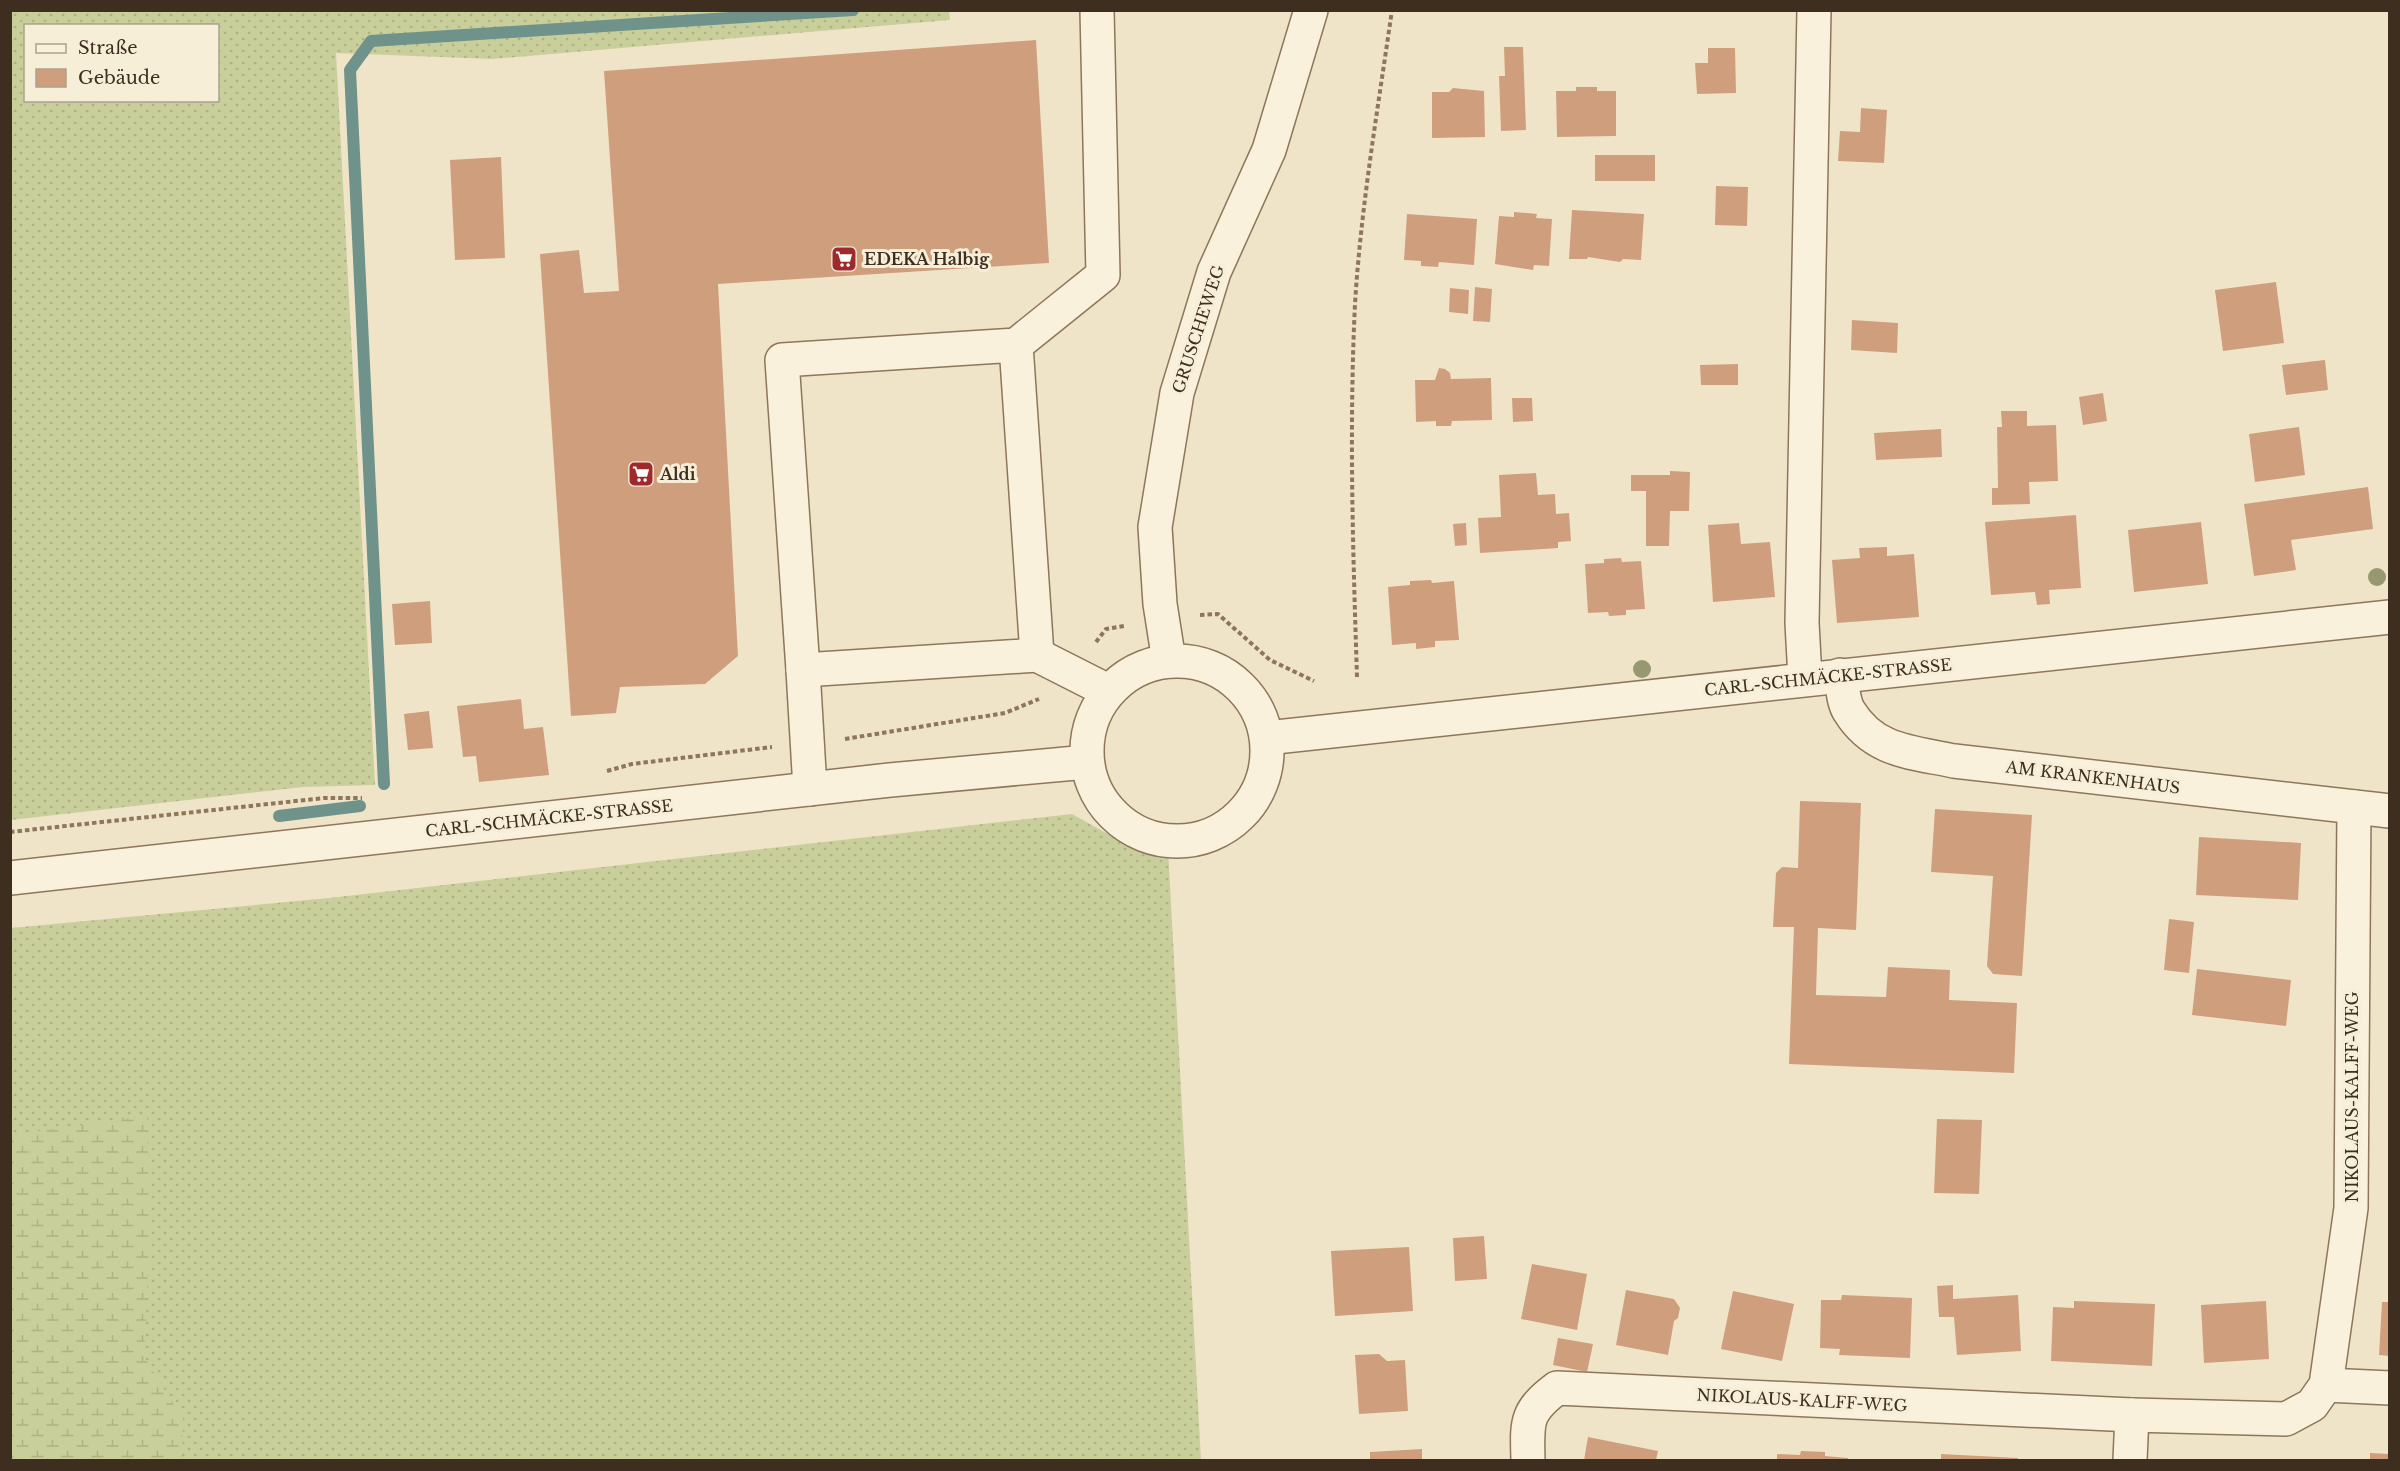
<svg xmlns="http://www.w3.org/2000/svg" width="2400" height="1471" viewBox="0 0 2400 1471" font-family="'Libre Baskerville',serif">
<style>
.grass{fill:url(#grass-dots);fill-rule:evenodd}
.wetland{fill:url(#wetland-marsh)}
.lines{fill:none;stroke-linecap:round;stroke-linejoin:round}
.stream{stroke:#6f938a;stroke-width:12}
.building{fill:#cf9f7d}
.minor-casing{stroke:#8d765c;stroke-width:36}
.path{stroke:#8d765c;stroke-width:4;stroke-dasharray:4.5 3;stroke-linecap:butt}
.minor{stroke:#faf1dc;stroke-width:33}
.tree{fill:#96986f}
.labels{text-anchor:middle;dominant-baseline:central;stroke-width:6;stroke-linejoin:round;paint-order:stroke}
.poi-label{font-size:16px;font-weight:bold;fill:#3d2e20;stroke:#f7eed8;text-anchor:start}
.street-label{font-size:16px;fill:#3d2e20;stroke:#f7eed8}
</style>
<defs>
<pattern id="grass-dots" width="8" height="8" patternUnits="userSpaceOnUse" patternTransform="scale(1.5)"><rect width="8" height="8" fill="#c9cf9b"/><path d="M2 2h.1M6 6h.1" fill="none" stroke="#aeb285" stroke-width="1.8" stroke-linecap="round"/></pattern>
<pattern id="wetland-marsh" width="20" height="14" patternUnits="userSpaceOnUse" patternTransform="scale(1.5)"><rect width="20" height="14" fill="#c9cf9b"/><path d="M1 5h8M5 5V1M11 12h8M15 12V8" fill="none" stroke="#aeb285"/></pattern>
</defs>
<rect width="100%" height="100%" fill="#f0e4c8"/>
<g class="grass">
<path d="M949,10l1,10 -458,39 -156,-6 39,732 -72,2 -292,33v-809zM26,26h192v74h-192z"/>
<polygon points="1072,814 1124,843 1168,848 1201,1460 11,1460 11,928 329,898"/>
</g>
<polygon class="wetland" points="147,1116 150,1229 144,1357 183,1419 182,1460 11,1460 11,1135"/>
<g class="lines">
<g class="stream">
<polyline points="384,784 350,70 371,41 853,10"/>
<polyline points="279,816 360,806"/>
</g>
</g>
<g class="building">
<polygon points="1036,40 1049,263 718,284 738,656 705,684 620,687 616,713 571,716 540,254 579,250 584,293 619,291 604,71"/>
<polygon points="1504,47 1523,47 1526,130 1501,131 1499,76 1505,76"/>
<polygon points="1708,48 1735,48 1736,93 1697,94 1695,63 1708,63"/>
<polygon points="1576,87 1597,87 1597,91 1616,91 1616,136 1557,137 1556,91 1576,91"/>
<polygon points="1453,88 1484,91 1485,137 1432,138 1432,92 1449,92"/>
<polygon points="1861,108 1887,110 1884,163 1838,161 1840,131 1860,132"/>
<rect x="1595" y="155" width="60" height="26"/>
<polygon points="501,157 505,258 455,260 450,160"/>
<polygon points="1716,186 1748,187 1747,226 1715,225"/>
<polygon points="1572,210 1644,214 1641,260 1623,259 1620,262 1588,257 1587,259 1569,259"/>
<polygon points="1514,212 1537,214 1536,218 1552,219 1549,266 1534,265 1533,270 1495,264 1499,216 1514,217"/>
<polygon points="1407,214 1477,219 1474,265 1439,262 1438,267 1421,266 1421,261 1404,260"/>
<polygon points="2276,282 2284,343 2223,351 2215,290"/>
<polygon points="1475,287 1492,289 1490,322 1473,321"/>
<polygon points="1450,288 1469,290 1468,314 1449,312"/>
<polygon points="1852,320 1898,323 1897,353 1851,350"/>
<polygon points="2325,360 2328,390 2286,395 2282,365"/>
<polygon points="1738,364 1738,385 1701,385 1700,365"/>
<polygon points="1439,368 1445,369 1450,373 1451,379 1491,378 1492,420 1452,421 1451,426 1436,426 1436,421 1416,422 1415,380 1435,380"/>
<polygon points="2103,393 2107,421 2083,425 2079,397"/>
<polygon points="1512,398 1532,398 1533,421 1513,422"/>
<polygon points="2001,411 2027,411 2027,426 2056,425 2058,481 2029,482 2030,504 1992,505 1992,488 1998,488 1997,427 2002,427"/>
<polygon points="2299,427 2305,475 2255,482 2249,434"/>
<polygon points="1941,429 1942,457 1876,460 1874,433"/>
<polygon points="1670,471 1690,472 1689,511 1670,511 1669,546 1646,546 1646,491 1631,491 1631,475 1670,475"/>
<polygon points="1536,473 1538,495 1555,494 1556,514 1569,513 1571,541 1558,542 1558,548 1480,553 1478,518 1501,517 1499,475"/>
<polygon points="2368,487 2373,529 2291,540 2296,570 2254,576 2244,504"/>
<polygon points="2076,515 2081,588 2049,590 2050,604 2037,605 2035,592 1991,595 1985,522"/>
<polygon points="2201,522 2208,584 2134,592 2128,530"/>
<polygon points="1466,523 1467,545 1455,546 1453,524"/>
<polygon points="1739,523 1741,544 1770,542 1775,597 1713,602 1708,525"/>
<polygon points="1887,547 1887,556 1914,554 1919,617 1837,623 1832,560 1860,558 1859,548"/>
<polygon points="1621,558 1622,562 1641,561 1645,609 1626,610 1626,615 1609,616 1608,612 1588,613 1585,564 1604,563 1604,559"/>
<polygon points="1431,580 1432,583 1454,581 1459,640 1435,641 1435,647 1416,649 1416,643 1392,645 1388,587 1410,585 1410,581"/>
<polygon points="430,601 432,643 395,645 392,604"/>
<polygon points="521,699 524,729 543,727 549,775 479,782 476,756 463,757 457,706"/>
<polygon points="429,711 433,748 408,750 404,714"/>
<polygon points="1800,801 1861,803 1856,930 1818,928 1816,995 1886,997 1888,967 1950,970 1949,1000 2017,1003 2014,1073 1789,1064 1794,927 1773,927 1776,873 1782,867 1798,868"/>
<polygon points="1935,809 2032,815 2022,976 1993,974 1987,966 1993,876 1931,872"/>
<polygon points="2199,837 2301,843 2298,900 2196,895"/>
<polygon points="2169,919 2194,922 2189,973 2164,970"/>
<polygon points="2197,969 2291,980 2286,1026 2192,1015"/>
<polygon points="1937,1119 1982,1120 1979,1194 1934,1193"/>
<polygon points="1484,1236 1487,1279 1455,1281 1453,1238"/>
<polygon points="1409,1247 1413,1311 1335,1316 1331,1251"/>
<polygon points="1532,1264 1587,1274 1577,1330 1521,1319"/>
<polygon points="1953,1285 1953,1299 2018,1295 2021,1351 1957,1355 1954,1317 1939,1317 1937,1286"/>
<polygon points="1626,1290 1674,1299 1680,1308 1678,1318 1674,1321 1668,1355 1616,1345"/>
<polygon points="1733,1291 1794,1304 1782,1361 1721,1349"/>
<polygon points="1842,1295 1912,1298 1910,1358 1839,1355 1840,1349 1820,1348 1821,1300 1841,1300"/>
<polygon points="2074,1301 2155,1304 2152,1366 2051,1361 2053,1307 2074,1308"/>
<polygon points="2266,1301 2269,1359 2204,1363 2201,1305"/>
<polygon points="2382,1302 2390,1302 2390,1356 2379,1355"/>
<polygon points="1558,1338 1593,1344 1587,1372 1553,1365"/>
<polygon points="1379,1354 1387,1361 1405,1360 1408,1411 1359,1414 1355,1355"/>
<polygon points="1588,1437 1658,1451 1656,1460 1584,1460"/>
<polygon points="1422,1449 1422,1460 1370,1460 1370,1452"/>
<polygon points="1801,1451 1825,1452 1825,1456 1848,1458 1848,1460 1777,1460 1777,1454 1800,1455"/>
<polygon points="2370,1453 2390,1454 2390,1460 2370,1460"/>
<polygon points="1941,1454 2018,1458 2018,1460 1941,1460"/>
</g>
<g class="lines">
<g class="minor-casing">
<g id="minor">
<polyline points="1016,345 1037,655 803,670 782,360 1016,345 1103,275 1097,10"/>
<polyline points="1037,655 1108,691"/>
<circle cx="1177" cy="751" r="90"/>
<polyline points="1169,661 1160,604 1155,527 1177,393 1214,272 1269,150 1311,10"/>
<polyline points="803,670 810,789"/>
<path d="M1840,675c3,11 3,27 9,36 25,41 63,41 105,50l436,50"/>
<polyline points="1805,678 1802,623 1814,10"/>
<polyline points="1267,738 2390,617"/>
<polyline points="10,878 890,780 1087,762"/>
<polyline points="2326,1385 2390,1388"/>
<path d="M1528,1460c-1,-38 -3,-48 29,-72l575,27 154,4 26,-14 14,-20 25,-177 3,-401"/>
<polyline points="2130,1460 2132,1415"/>
</g>
</g>
<g class="path">
<polyline points="1200,615 1218,614 1270,660 1314,681"/>
<polyline points="1096,642 1106,629 1124,626"/>
<path d="M1357,677c-4,-124 -8,-249 -2,-373 6,-98 23,-196 37,-294"/>
<polyline points="845,739 1005,713 1039,699"/>
<polyline points="607,771 632,764 772,747"/>
<polyline points="10,832 324,798 362,798"/>
</g>
<use href="#minor" class="minor"/>
</g>
<g class="tree">
<circle cx="2377" cy="577" r="9"/>
<circle cx="1642" cy="669" r="9"/>
</g>
<defs>
<g id="supermarket-square" transform="scale(1.35)"><rect x="-9" y="-9" width="18" height="18" rx="4" fill="#9e2a2b" stroke="#f7eed8"/><path d="M-6-5.5h2.5l.6 2H6L4.5 2H-2.5L-4.4-4H-6ZM-1.5 3.2a1.3 1.3 0 1 0 .1 0ZM3 3.2a1.3 1.3 0 1 0 .1 0Z" fill="#fff"/></g>
</defs>
<g fill-rule="evenodd">
<use href="#supermarket-square" x="844" y="259"/>
<use href="#supermarket-square" x="641" y="474"/>
</g>
<g class="labels">
<g class="poi-label">
<text x="864" y="259">EDEKA Halbig</text>
<text x="660" y="474">Aldi</text>
</g>
<g class="street-label">
<text transform="translate(1198 329) rotate(-72)">GRUSCHEWEG</text>
<text transform="translate(1828 677) rotate(-6)">CARL-SCHMÄCKE-STRASSE</text>
<text transform="translate(2093 777) rotate(7)">AM KRANKENHAUS</text>
<text transform="translate(549 818) rotate(-6)">CARL-SCHMÄCKE-STRASSE</text>
<text transform="translate(2352 1097) rotate(-90)">NIKOLAUS-KALFF-WEG</text>
<text transform="translate(1802 1400) rotate(3)">NIKOLAUS-KALFF-WEG</text>
</g>
</g>
<rect width="2400" height="1471" fill="none" stroke="#3d2e20" stroke-width="24"/>
<rect x="24" y="24" width="195" height="78" fill="#f7eed8" stroke="#ada18e" stroke-width="1.5"/>
<rect x="36" y="44" width="30" height="9" fill="#faf1dc" stroke="#ada18e" stroke-width="1.5"/>
<text x="78" y="54" font-size="18" fill="#3d2e20">Straße</text>
<rect x="36" y="69" width="30" height="18" fill="#cf9f7d" stroke="#ada18e" stroke-width="1.5"/>
<text x="78" y="84" font-size="18" fill="#3d2e20">Gebäude</text>
</svg>
